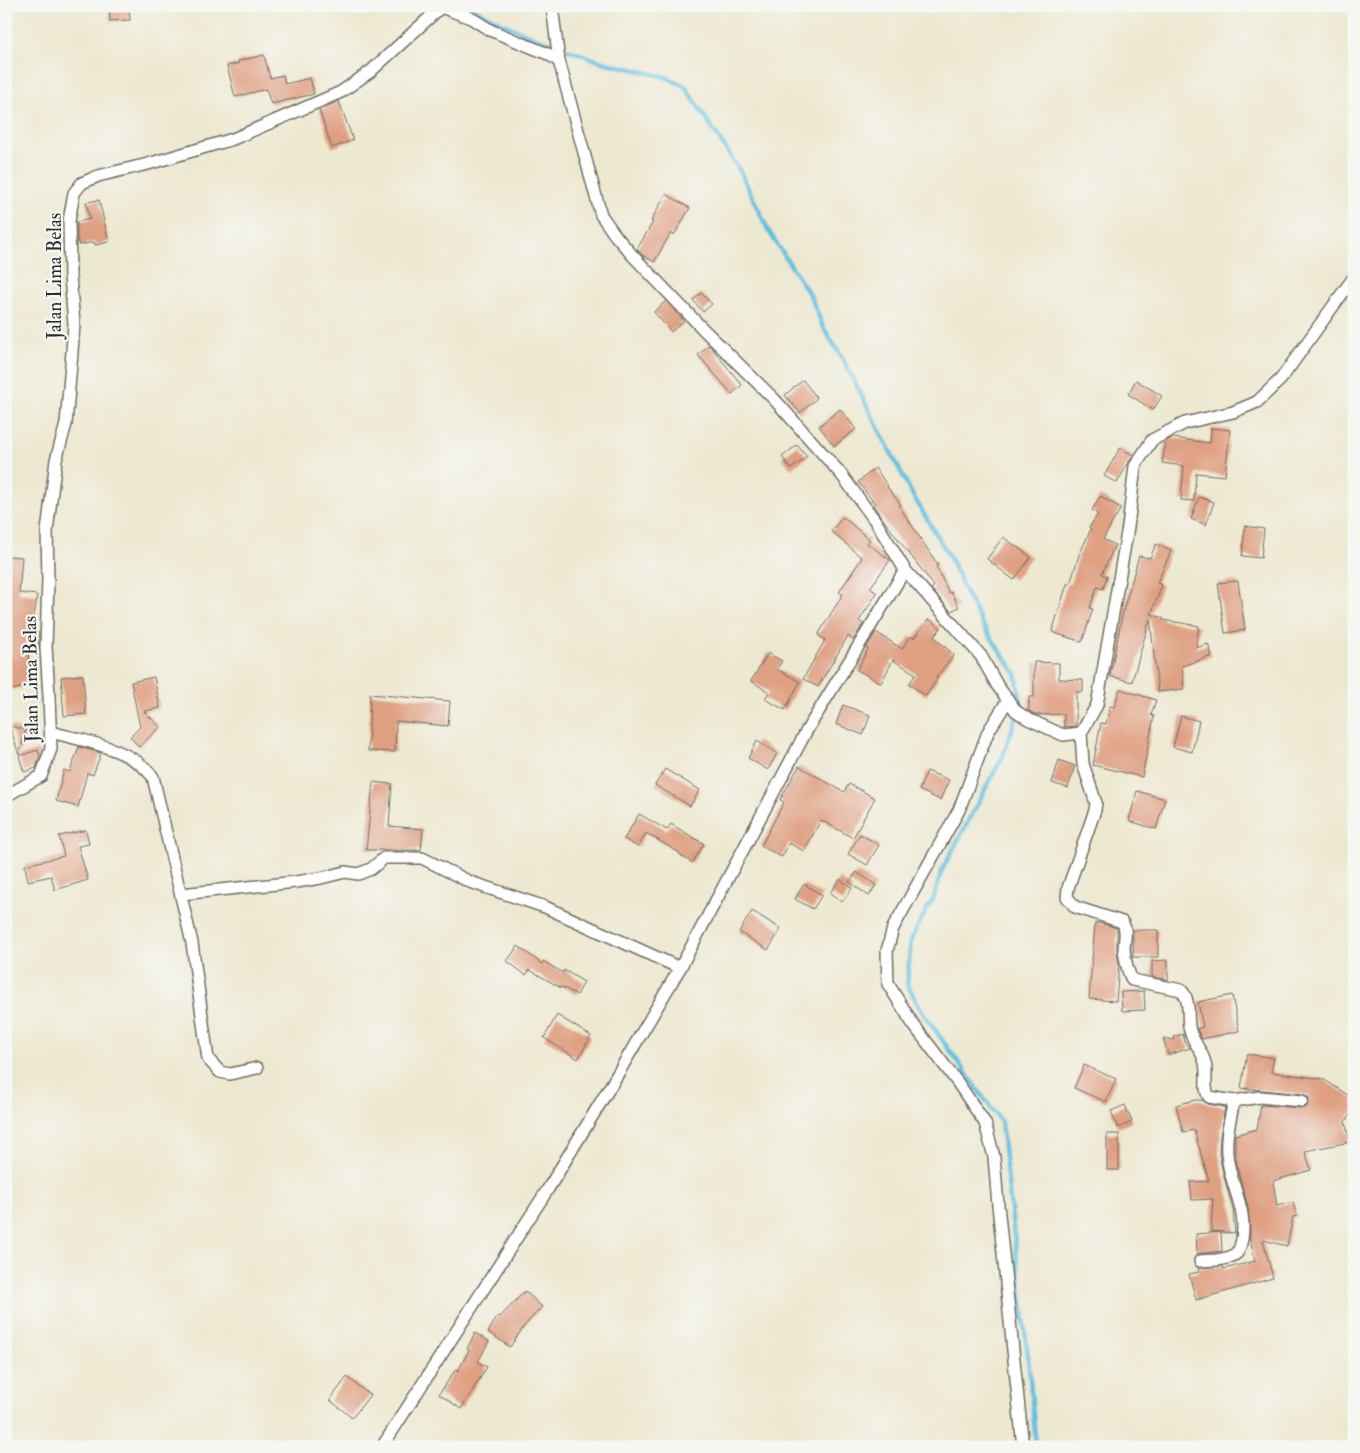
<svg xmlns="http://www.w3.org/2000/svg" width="1360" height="1453" viewBox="0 0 1360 1453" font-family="'IM FELL Double Pica',serif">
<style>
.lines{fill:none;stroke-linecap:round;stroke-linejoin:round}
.stream{stroke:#61c0df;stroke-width:4.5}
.building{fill:#df9f81}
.minor-casing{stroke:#6f6d65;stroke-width:14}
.minor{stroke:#fff;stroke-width:11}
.labels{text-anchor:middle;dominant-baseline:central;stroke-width:4.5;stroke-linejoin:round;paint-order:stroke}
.street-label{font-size:19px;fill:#2b2b2b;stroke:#f6f6f2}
</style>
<rect width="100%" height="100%" fill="#f6f6f2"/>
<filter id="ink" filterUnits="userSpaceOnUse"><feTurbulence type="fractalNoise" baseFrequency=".02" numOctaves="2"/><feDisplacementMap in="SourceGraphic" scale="10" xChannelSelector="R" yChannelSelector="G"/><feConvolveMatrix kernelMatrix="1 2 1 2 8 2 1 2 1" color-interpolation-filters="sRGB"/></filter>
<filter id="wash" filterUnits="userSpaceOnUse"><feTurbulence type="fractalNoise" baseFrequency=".0096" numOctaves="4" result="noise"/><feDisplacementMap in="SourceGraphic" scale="20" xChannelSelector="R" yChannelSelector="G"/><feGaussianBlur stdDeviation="1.12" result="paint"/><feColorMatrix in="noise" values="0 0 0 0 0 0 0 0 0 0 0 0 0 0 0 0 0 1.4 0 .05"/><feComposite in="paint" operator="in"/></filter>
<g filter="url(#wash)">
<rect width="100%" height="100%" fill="#ede8d0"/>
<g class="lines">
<polyline class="stream" points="468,6 503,24 534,37 602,62 666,77 685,86 740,171 768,230 811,297 823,327 843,359 912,494 949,556 965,591 985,629 1016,674 1021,703 1003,756 942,870 934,897 911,939 907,984 923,1013 1001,1122 1028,1356 1036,1447"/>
</g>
<g id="blocks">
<g class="building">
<polygon points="109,6 129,6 130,20 110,21"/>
<polygon points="264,55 270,78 283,75 285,84 310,78 314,94 271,104 266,89 235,97 227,66 239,63 238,61"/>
<polygon points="339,101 353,140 332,148 319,110"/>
<polygon points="666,194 690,208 674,235 671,233 654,262 642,255 637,249 653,222 651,221"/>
<polygon points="99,200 109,242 95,245 94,242 79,245 77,238 77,222 90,219 86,202"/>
<polygon points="701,293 712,304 703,312 693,300"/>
<polygon points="666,301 684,321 671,332 654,312"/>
<polygon points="709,345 742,385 732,394 698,355"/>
<polygon points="803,380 817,398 800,413 785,395"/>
<polygon points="1136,380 1162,396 1153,410 1128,394"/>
<polygon points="840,409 856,429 834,446 819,426"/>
<polygon points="1211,428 1230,430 1225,476 1196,473 1194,501 1181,500 1184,466 1162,463 1166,441 1173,438 1210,443"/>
<polygon points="797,445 807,457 791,469 782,457"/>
<polygon points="1120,448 1133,455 1117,483 1104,476"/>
<polygon points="875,468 888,486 887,487 901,505 899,506 938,565 936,566 949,593 951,592 959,607 951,611 931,589 934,586 885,522 873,505 875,504 858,482"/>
<polygon points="1100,496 1121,508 1103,539 1115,545 1102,574 1107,576 1103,589 1097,587 1090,608 1093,609 1082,642 1052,632 1067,584 1070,584 1079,555 1091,529 1089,528 1098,514 1092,510"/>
<polygon points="1199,497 1214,502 1206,525 1191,519"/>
<polygon points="843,517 870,540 867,543 890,560 870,588 877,593 859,621 863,624 853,640 848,636 818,687 803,679 825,640 818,635 843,594 839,592 862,558 831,531"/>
<polygon points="1245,526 1264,529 1261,558 1242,556"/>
<polygon points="1003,537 1031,557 1014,580 987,559"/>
<polygon points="1156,544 1171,551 1157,583 1162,585 1151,614 1163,618 1163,620 1199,626 1196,648 1208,644 1212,656 1182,666 1184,689 1158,692 1150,618 1132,682 1110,676 1123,611 1139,556 1150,558"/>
<polygon points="6,556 22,557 19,593 37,595 32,633 38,632 39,639 39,649 28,650 29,669 27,670 30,686 10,690 7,676 6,647"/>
<polygon points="1238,581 1245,630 1225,633 1218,583"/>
<polygon points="929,619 941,628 934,637 954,655 936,677 938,678 926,696 909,684 916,674 893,660 881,683 857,670 868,649 866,648 876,632 902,649 910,636 914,638"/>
<polygon points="768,653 782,661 777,669 800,682 785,710 765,699 769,692 751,681"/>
<polygon points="1034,662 1059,663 1059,679 1083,680 1083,692 1076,692 1076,726 1064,727 1064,714 1037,715 1029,711 1029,697 1034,697"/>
<polygon points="83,675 86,714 64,716 61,677"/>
<polygon points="154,677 160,708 144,711 160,727 139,747 130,737 140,727 131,682"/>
<polygon points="1120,689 1156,700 1151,715 1154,716 1142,777 1093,765 1101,723 1106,724 1110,706 1114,707"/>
<polygon points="370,694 450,701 448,726 396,721 395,752 368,751"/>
<polygon points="843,705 870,715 863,735 836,724"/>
<polygon points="1181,716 1199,721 1192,752 1173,747"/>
<polygon points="10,726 26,730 19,755"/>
<polygon points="757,741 777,753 768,770 748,758"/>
<polygon points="79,747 101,753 93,775 87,773 78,807 56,801 64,770 70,772"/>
<polygon points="38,750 40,756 36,768 24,772 19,756"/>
<polygon points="1059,760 1075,766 1068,788 1052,783"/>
<polygon points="799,766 844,792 849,784 875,798 853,838 821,820 804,851 789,843 782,857 761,846 784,802 780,800"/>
<polygon points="665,769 700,790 690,806 655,785"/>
<polygon points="927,771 949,780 940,800 919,790"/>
<polygon points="373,782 392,784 389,826 423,829 421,850 366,850"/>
<polygon points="1137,791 1165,799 1156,829 1129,821"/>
<polygon points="639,814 667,830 671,824 704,844 692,863 679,854 680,853 646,833 638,847 624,839"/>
<polygon points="86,830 89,844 78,846 88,880 55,890 51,876 28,881 25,865 64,856 59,836"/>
<polygon points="860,834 879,845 867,865 848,854"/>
<polygon points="857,872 876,885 869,896 849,882"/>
<polygon points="840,879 852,888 842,902 830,893"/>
<polygon points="804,884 822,895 813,909 795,899"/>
<polygon points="752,911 781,929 768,950 739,932"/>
<polygon points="1095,923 1103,924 1117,928 1117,950 1119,965 1116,1001 1089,999"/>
<rect x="1133" y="930" width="25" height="27"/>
<polygon points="518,946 542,964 543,961 563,973 564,970 584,982 577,995 562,987 561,988 530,970 526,975 507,961"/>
<polygon points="1168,960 1168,980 1152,977 1152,961"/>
<polygon points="1144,991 1145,1010 1122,1011 1121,992"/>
<polygon points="1232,995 1239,1031 1202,1039 1197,1029 1203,1027 1198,1002"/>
<polygon points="557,1015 591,1036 578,1059 544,1038"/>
<polygon points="1183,1034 1185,1042 1190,1048 1168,1055 1163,1038 1175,1040 1174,1037"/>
<polygon points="1247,1054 1274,1058 1271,1072 1323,1079 1354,1099 1354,1109 1345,1122 1350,1142 1305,1151 1311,1170 1273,1181 1277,1206 1293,1202 1297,1216 1293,1217 1287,1246 1263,1240 1273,1278 1196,1300 1189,1274 1199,1272 1198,1268 1223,1266 1224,1269 1255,1261 1250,1239 1250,1228 1248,1207 1235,1160 1235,1135 1257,1129 1261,1105 1302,1108 1306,1108 1309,1102 1309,1097 1303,1094 1241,1088"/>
<polygon points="1084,1065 1116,1079 1106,1102 1074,1088"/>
<polygon points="1195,1100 1202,1100 1208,1104 1225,1107 1220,1137 1219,1154 1223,1173 1233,1210 1235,1233 1211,1231 1213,1199 1192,1200 1190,1182 1209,1181 1194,1130 1183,1132 1176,1105"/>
<polygon points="1125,1105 1132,1122 1118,1128 1111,1111"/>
<rect x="1107" y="1134" width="12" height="36"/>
<polygon points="1221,1232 1222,1251 1197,1254 1196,1234"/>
<polygon points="525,1291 542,1307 525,1325 510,1347 488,1332 498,1316 500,1317"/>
<polygon points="475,1333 489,1341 478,1362 487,1367 461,1409 439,1394 456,1369 458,1371 469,1350 467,1349"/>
<polygon points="347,1377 370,1395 352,1418 330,1400"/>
</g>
</g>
</g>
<g filter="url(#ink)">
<use href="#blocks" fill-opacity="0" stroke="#6f6d65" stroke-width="1"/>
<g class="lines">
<g class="minor-casing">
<g id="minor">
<polyline points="552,6 559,61 601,215 615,235 633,256 703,329 774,399 841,474 876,522 905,570 981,656 997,685 1016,711 1028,719 1063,735 1081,733 1097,705 1128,527 1135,466 1152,440 1185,423 1233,412 1257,402 1281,379 1354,277"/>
<polyline points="1008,700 988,732 959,810 893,928 887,951 888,984 913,1024 958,1083 985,1123 994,1157 998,1205 1023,1447"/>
<path d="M51,732c32,9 81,16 102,45l39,166 16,116 12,13 10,2 27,-6"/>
<path d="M1081,733l2,31 13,39 -1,7 -27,78 -1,9 8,10 47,15c6,8 2,18 2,27 1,11 3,21 8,31l49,10c11,11 5,28 9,41 3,11 13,21 15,32 3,11 -2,26 4,34l25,4 26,-4 42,4"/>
<polyline points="6,796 41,776 51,749 49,696 46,647 48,579 47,531 56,460 66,424 72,352 74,324 70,276 69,221 74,193 82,183 98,176 148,164 233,139 341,92 371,71 441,7 471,18 490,30 548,54 559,61"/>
<polyline points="181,894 296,882 321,878 345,872 358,874 371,869 384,858 422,858 470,882 545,907 680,968"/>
<path d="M1200,1261c10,-1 28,0 37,-8 3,-4 4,-9 5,-14 5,-30 -10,-50 -14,-78 -4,-21 2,-40 6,-60"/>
<polyline points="382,1447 548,1189 613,1082 680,968 807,730 905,570"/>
</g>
</g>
<use href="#minor" class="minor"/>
</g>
</g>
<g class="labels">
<g class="street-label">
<text transform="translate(55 276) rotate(-90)">Jalan Lima Belas</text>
<text transform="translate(31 679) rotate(-91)">Jalan Lima Belas</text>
</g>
</g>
<rect width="1360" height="1453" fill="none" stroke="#f6f6f2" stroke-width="25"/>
</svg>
